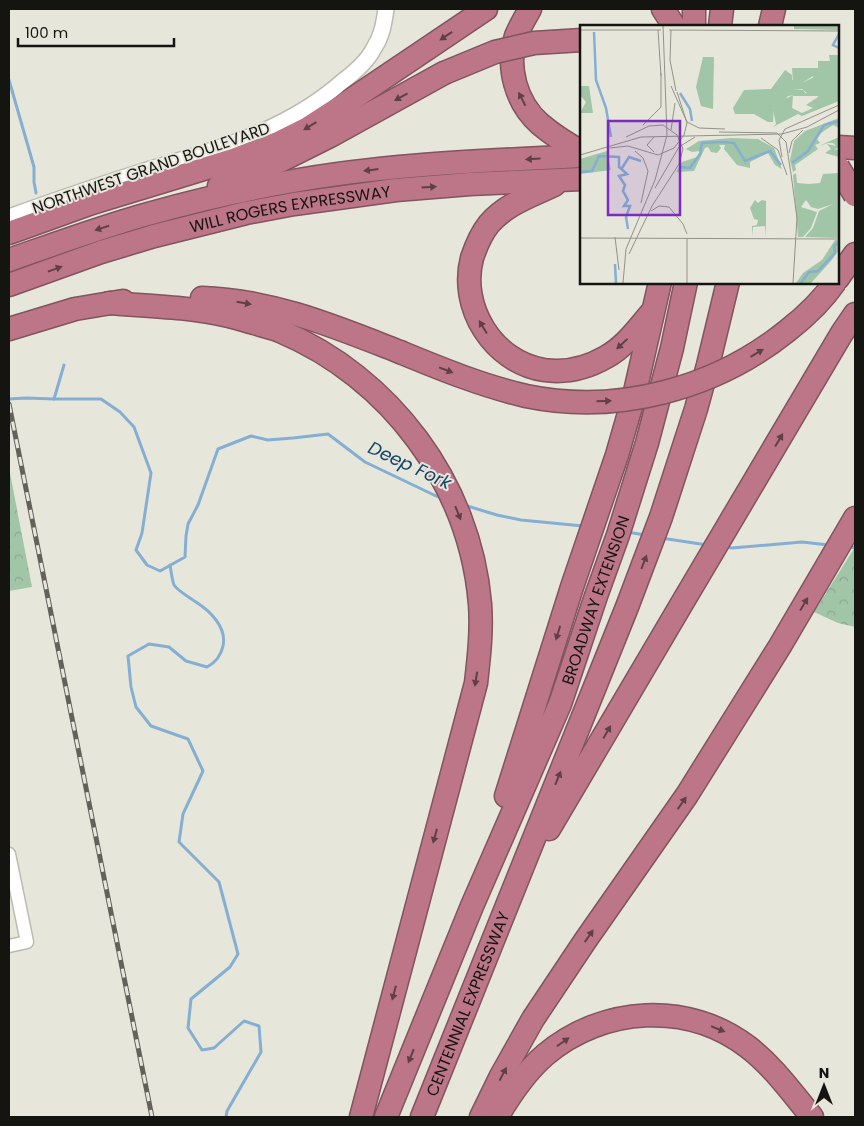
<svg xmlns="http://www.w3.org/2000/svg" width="864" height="1126" viewBox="0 0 864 1126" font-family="Poppins,sans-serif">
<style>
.forest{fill:url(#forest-crowns)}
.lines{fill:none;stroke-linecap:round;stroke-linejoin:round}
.stream{stroke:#84afd3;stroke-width:3}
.minor-casing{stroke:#bcbbb0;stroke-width:15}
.tertiary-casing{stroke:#bcbbb0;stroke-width:18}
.motorway-casing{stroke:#81545e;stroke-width:25}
.minor{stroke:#fff;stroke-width:12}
.tertiary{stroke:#fff;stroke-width:15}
.motorway{stroke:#bc7688;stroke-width:22}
.rail-casing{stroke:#62615b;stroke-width:5}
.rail{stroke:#e7e6db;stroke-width:3;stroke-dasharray:9;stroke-linecap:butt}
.motorway-bridge-casing{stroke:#81545e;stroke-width:25;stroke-linecap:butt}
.motorway-bridge{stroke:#bc7688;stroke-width:22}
.oneway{fill:#604046}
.labels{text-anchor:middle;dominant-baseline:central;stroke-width:4;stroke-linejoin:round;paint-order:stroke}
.street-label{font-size:16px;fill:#141410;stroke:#e7e6db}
.water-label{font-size:18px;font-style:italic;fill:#134568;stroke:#e7e6db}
.inset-river{fill:none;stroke:#84afd3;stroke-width:2.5}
.inset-road{fill:none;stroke:#93928a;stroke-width:1}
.view{fill:#7b2cbf;fill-opacity:0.15;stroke:#7b2cbf;stroke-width:2.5}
.inset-edge{fill:none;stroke:#141410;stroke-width:2.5}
</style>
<defs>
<pattern id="forest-crowns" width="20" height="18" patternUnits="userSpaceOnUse" patternTransform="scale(1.25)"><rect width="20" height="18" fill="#a1c5a7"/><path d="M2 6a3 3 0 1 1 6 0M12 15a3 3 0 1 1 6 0" fill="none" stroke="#8aa88f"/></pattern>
</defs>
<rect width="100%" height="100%" fill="#e7e6db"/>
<g class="forest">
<polygon points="9,468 32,587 9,591"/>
<polygon points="855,547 855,627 838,623 814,612"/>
</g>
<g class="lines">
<g class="stream">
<polyline points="9,80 34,167 34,182 36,193"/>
<polyline points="9,399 26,398 54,399 101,399 120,412 134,427 151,473 142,533 136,550 147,565 160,571 185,557 186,536 188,524 198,505 218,449 251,436 268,440 293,438 328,434 365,462 434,495 442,498"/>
<polyline points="54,399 64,365"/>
<polyline points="464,505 497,515 521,520 583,526"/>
<polyline points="627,532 645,535"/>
<polyline points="661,538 707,545"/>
<polyline points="848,546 855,548"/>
<polyline points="726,547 732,548 802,542 829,545"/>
<path d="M170,565c1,6 2,15 4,20 4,6 16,13 22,17 14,9 31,25 27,44 -2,9 -8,17 -16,21l-21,-6 -17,-14 -20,-3 -21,12 3,31 5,20 15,19 37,13 15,32 -20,43 -4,28 40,40 19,72 -8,13 -39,32 -3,29 14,22 12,-2 30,-27 15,5 2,26 -34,59 -1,6"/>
</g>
<g class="minor-casing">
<polyline id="minor" points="9,854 27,942 9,946"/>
</g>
<g class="tertiary-casing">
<path id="tertiary" d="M9,217c42,-15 85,-30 129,-44 74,-23 145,-39 205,-92 12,-9 24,-19 31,-33 8,-12 10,-25 12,-39"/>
</g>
<g class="motorway-casing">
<g id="motorway">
<path d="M530,9c-5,9 -10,17 -14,27 -10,31 0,67 24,88 13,11 27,20 42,28"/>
<polyline points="663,9 674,26"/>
<polyline points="694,26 694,9"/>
<polyline points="720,26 722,9"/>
<polyline points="770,26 774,9"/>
<polyline points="838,147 855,148"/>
<path d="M554,185c-23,11 -48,19 -65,39 -8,10 -13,22 -17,34 -13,49 21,104 72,112 21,3 43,-2 62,-13 19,-10 33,-30 46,-45"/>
<polyline points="219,186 282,160 330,136 444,73"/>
<polyline points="9,233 92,203 233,160 278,143 308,128 339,108 486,9"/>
<path d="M9,260c46,-16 92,-33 139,-46 46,-13 94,-24 140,-32 97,-18 196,-21 294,-26"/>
<polyline points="838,278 855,254"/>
<path id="s1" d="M9,285l92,-33 53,-16 92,-23 48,-9 102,-14 74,-6 112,-5"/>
<path d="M202,298c70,2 134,29 198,54"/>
<path d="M109,303c40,3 81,4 120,13 9,2 17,5 25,7 9,3 18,5 26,8 110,46 190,153 200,273 2,26 -1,53 -4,79l-115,434"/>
<polyline points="9,329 75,309 123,301"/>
<polyline points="506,796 572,587 617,455 634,396 660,282"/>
<polyline points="549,829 681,605 842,333 855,314"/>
<path id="s2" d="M386,1117l86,-211 88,-202 36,-108 22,-61 29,-92 25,-95 14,-66"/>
<path id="s3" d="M422,1117l205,-510 34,-90 35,-108 12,-44 20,-83"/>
<polyline points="481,1117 501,1076 533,1019 585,941 687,795 780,646 855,518"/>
<path d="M497,1117c13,-22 28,-45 48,-62 58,-49 143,-54 203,-8 25,19 44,46 64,70"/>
</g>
</g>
<use href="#minor" class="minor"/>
<use href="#tertiary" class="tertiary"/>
<use href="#motorway" class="motorway"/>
<g class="rail-casing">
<polyline id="rail" points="9,404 152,1117"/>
</g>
<use href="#rail" class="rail"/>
<g class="motorway-bridge-casing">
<g id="motorway-bridge">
<polyline points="444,73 495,52 534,43 582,40"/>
<polyline points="838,167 855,195"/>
<path d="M400,352c41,17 83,34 126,44 91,19 189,-7 261,-65 18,-14 35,-30 48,-49"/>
</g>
</g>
<use href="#motorway-bridge" class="motorway-bridge"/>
</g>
<defs><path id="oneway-solid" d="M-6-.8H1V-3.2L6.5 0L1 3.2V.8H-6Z" transform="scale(1.25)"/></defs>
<g class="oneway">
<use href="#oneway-solid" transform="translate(446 36) rotate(146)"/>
<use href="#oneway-solid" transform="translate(401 97) rotate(151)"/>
<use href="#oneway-solid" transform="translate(522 99) rotate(-117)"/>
<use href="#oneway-solid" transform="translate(310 126) rotate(149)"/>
<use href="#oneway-solid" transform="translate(533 159) rotate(177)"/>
<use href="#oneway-solid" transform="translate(371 170) rotate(173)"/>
<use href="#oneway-solid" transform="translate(429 187) rotate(-4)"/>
<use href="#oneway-solid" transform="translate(102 228) rotate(163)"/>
<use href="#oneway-solid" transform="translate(55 269) rotate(-20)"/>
<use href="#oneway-solid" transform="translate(244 303) rotate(10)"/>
<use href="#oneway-solid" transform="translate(483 327) rotate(-121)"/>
<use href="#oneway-solid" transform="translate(622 344) rotate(137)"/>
<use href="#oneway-solid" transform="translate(757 353) rotate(-31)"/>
<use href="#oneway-solid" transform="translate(446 370) rotate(21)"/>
<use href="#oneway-solid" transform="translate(604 401) rotate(-2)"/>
<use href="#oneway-solid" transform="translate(779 440) rotate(-59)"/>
<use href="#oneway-solid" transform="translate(458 513) rotate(68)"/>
<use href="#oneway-solid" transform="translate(644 562) rotate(-69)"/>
<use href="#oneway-solid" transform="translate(804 604) rotate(-59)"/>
<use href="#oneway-solid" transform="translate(558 633) rotate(107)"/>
<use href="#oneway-solid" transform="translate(476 679) rotate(99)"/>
<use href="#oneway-solid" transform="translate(607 732) rotate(-60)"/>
<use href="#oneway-solid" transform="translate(558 778) rotate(-68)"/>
<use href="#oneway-solid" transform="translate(682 803) rotate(-55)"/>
<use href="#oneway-solid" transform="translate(435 836) rotate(105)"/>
<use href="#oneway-solid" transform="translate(589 936) rotate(-55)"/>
<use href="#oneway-solid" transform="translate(394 993) rotate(105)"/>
<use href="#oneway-solid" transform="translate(718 1029) rotate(22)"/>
<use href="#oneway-solid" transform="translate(563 1042) rotate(-35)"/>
<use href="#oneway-solid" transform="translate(411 1056) rotate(112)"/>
<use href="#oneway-solid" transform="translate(503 1074) rotate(-62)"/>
</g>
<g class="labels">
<g class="street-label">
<text transform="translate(151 168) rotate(-19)">NORTHWEST GRAND BOULEVARD</text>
<text stroke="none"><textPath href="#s1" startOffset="292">WILL ROGERS EXPRESSWAY</textPath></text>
<text stroke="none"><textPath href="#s2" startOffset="558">BROADWAY EXTENSION</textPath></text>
<text stroke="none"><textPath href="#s3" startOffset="122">CENTENNIAL EXPRESSWAY</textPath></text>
</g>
<g class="water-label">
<text transform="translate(410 465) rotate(25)">Deep Fork</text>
</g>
</g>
<g transform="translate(580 25)">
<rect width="259" height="259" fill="#e7e6db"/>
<path d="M205,45l7,5v5l12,2 10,-5 5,11 -11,1v5l-6,-5 -8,1 6,4 -12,2 -11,12 -3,-1 -1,15h-5l-14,-8h-19l-2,-6 11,-18 27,-1zM0,61h9l4,27h-13l6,-11 -6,-7z" fill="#a1c5a7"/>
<path d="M214,0h45v5l-45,-1zM249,30h10v46l-37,15 -4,-2 -25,13 3,-3 -3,-15 7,-8 16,-7 -4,-2 2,-2h9l3,4 3,-7 9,1 -5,-12 -11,7h-9l-1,-15h26v-7h12zM213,71h25v1l-12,8 7,3 -11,5 -10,-5zM123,32h11l-1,52 -12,-3 -5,-19zM259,93v10l-6,-3 -12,8 -4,6 3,4 -5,2 3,4 -23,16 1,5 -3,2 -3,-12 4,-19 11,-10zM259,112v11l-5,1 5,1v7l-14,-4 6,-4 -4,-5 9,2 -3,-3h-5l-9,3zM151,113l27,1 16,9 8,21 -7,-4 -7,-12 -18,9v6l-13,-3 -13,-16 1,-4h-6l2,3 -4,5 -6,-1 -3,-5 -3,1 -11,23 -18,1 6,-10 18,-6v-5l-8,1 -6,-3 13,-8zM27,126l4,19 -31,4v-15zM216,148l1,10 12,1 11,-1 3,-9 16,-1v65l-34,-1 8,-9 6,-17 14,-7 -15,5 -7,-2 -5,-7 -5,7 16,5 -6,16 -8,9h-5l-5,-62zM175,175l3,3 4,-3 4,1v36l-1,-11 -12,1 -1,10v-11l5,-1 1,-5 -4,-1 -4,-11zM255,215h4v10l-8,11 -20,22h-15l7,-10 19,-13z" fill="#a1c5a7" fill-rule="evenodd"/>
<path class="inset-river" d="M14,7l2,48 10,28 5,29M259,9l-6,11 6,3M100,68l10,16 2,12M212,138l16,-12 16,-26 15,-4M101,142l9,1 10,-14 2,-11 20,-1 12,1 11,18 25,-10 11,14M42,143l7,-11 12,4M0,147l12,-1 7,-15 20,1v10l8,7 -8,2 6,9 -2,6 5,9 -4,6h6l-4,11 2,12M35,239l1,19M221,258l8,-11 9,-1 17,-18 -1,-7 5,-4"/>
<path class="inset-road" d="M0,5h81M78,5l3,46M89,5l170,1M91,5l-1,30 6,31M91,61l16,36 12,6 26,1M63,100l18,-18v-34M91,105l4,-27M139,107l58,1 9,9 5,32M46,112l23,-11 14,-1 14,10 6,14 -4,15 -27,42 -23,48M74,112l-7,8 7,7M181,113l17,12 9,25M30,123l18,-2 30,9 16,-7 10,-13 3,-12 -10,-31M55,126l8,7 5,13 -7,32M209,128l3,-12 11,-11M0,130l61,-18 141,-3 25,-7 32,-17M202,132l-3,-17 6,-11 54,-24M211,149l6,44 -4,65M75,163l24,-41 16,-10M71,186l8,-5 10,1 14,17 4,10M35,212l4,33M0,213l259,1M107,214v44M43,258l3,-34 29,-69 12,-45 -4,-110"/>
<path class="view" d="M28,96h72v94h-72z"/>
<rect width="259" height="259" class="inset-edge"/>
</g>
<rect width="864" height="1126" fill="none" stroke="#141410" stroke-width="20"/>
<g transform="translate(824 1086)" stroke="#e7e6db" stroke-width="4" paint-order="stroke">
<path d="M0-4L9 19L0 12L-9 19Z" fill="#141410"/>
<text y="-8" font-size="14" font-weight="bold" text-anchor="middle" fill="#141410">N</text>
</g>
<path d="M18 38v8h156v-8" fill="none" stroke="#141410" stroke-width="2.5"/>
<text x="25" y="38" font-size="15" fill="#141410" stroke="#e7e6db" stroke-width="4" paint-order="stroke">100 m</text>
</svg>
